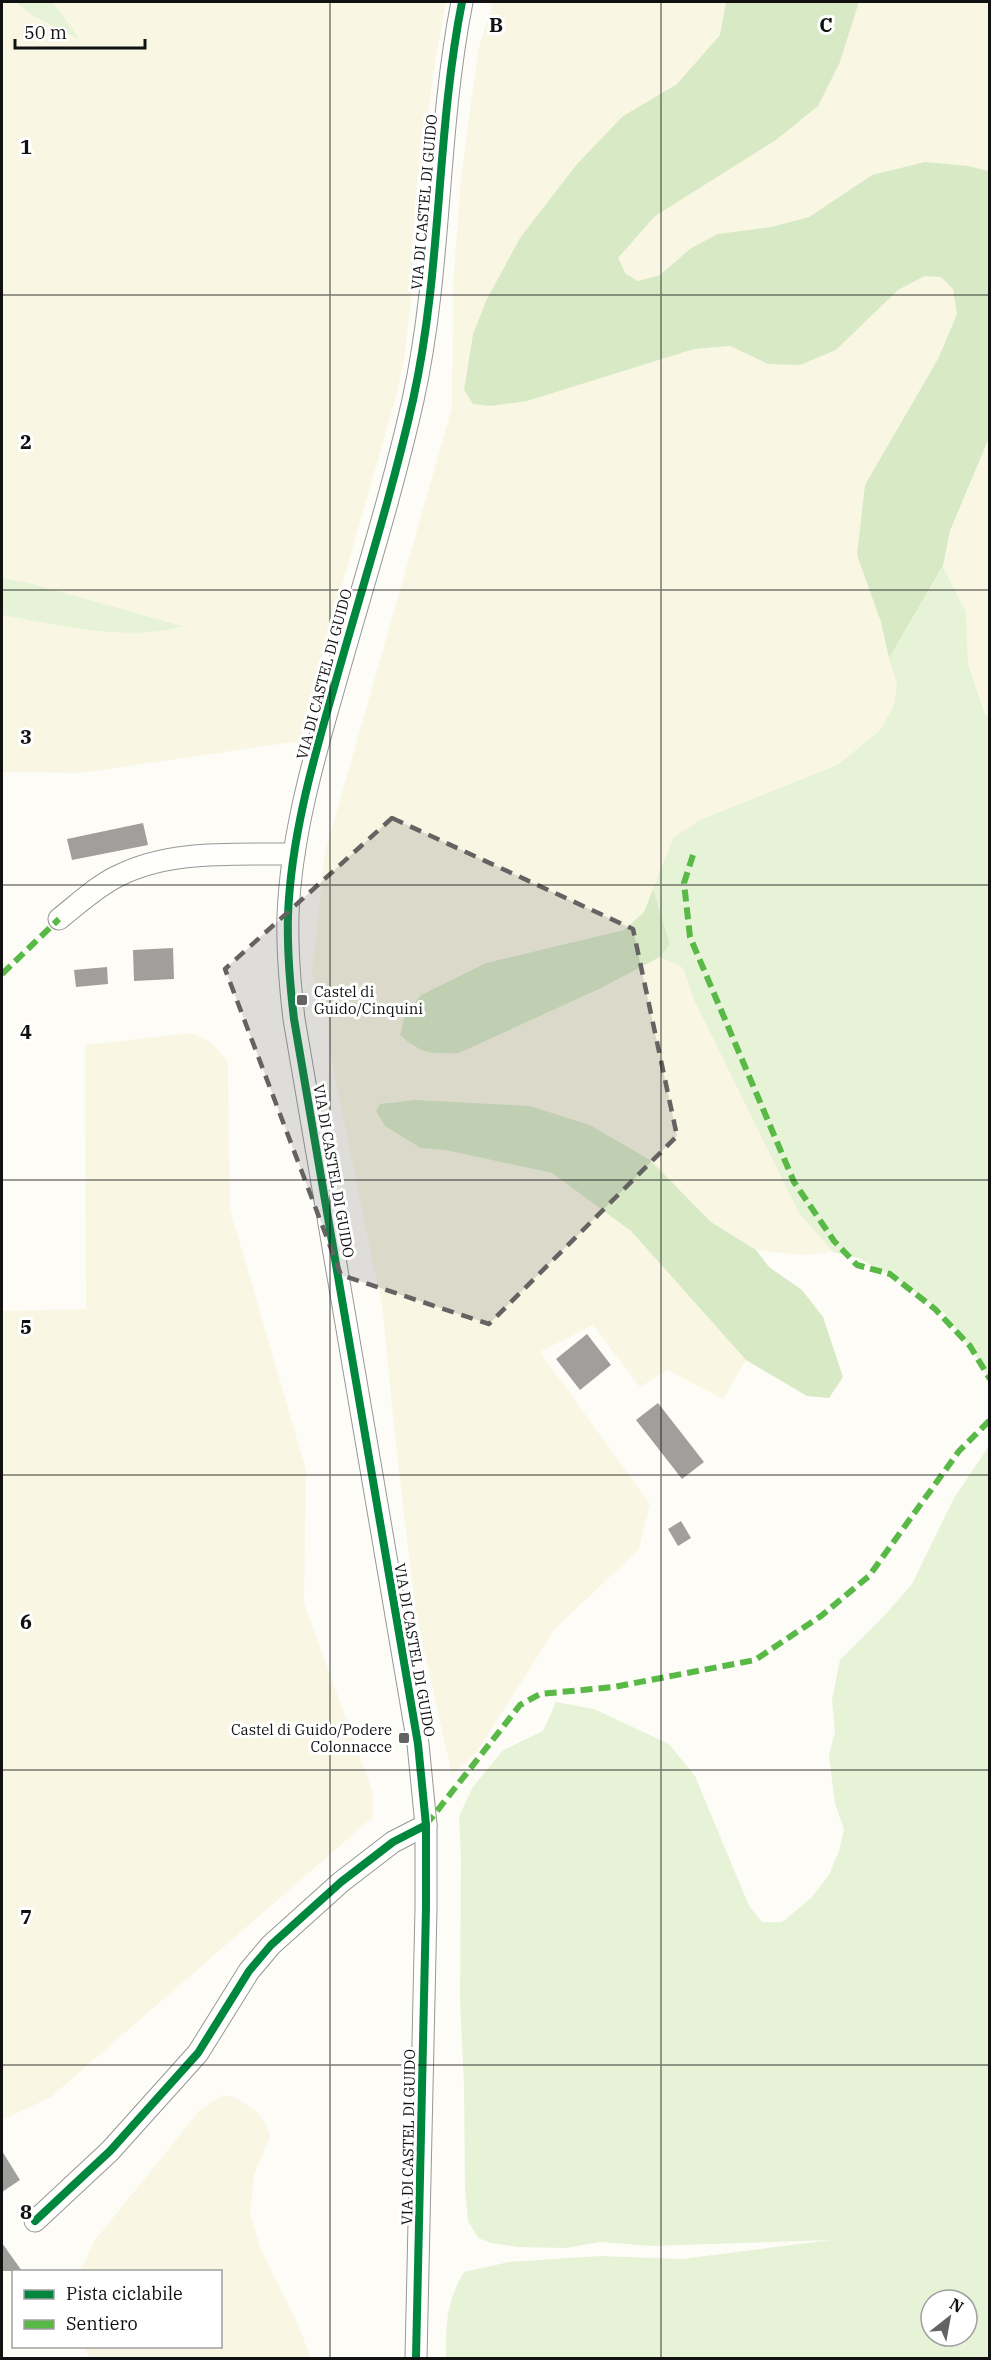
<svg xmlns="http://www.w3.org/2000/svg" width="991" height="2360" viewBox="0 0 991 2360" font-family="'IBM Plex Serif',serif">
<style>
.farmland{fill:#f9f7e4}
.green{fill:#e7f3d7;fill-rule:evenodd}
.forest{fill:#d8eac5}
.building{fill:#a19f9c}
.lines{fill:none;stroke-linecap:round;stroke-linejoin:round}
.minor-casing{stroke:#979795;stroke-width:23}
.minor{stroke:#fffffe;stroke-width:21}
.quiet{stroke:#58b947;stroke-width:6;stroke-dasharray:12 6;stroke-linecap:butt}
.cycleway-casing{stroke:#fff;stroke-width:11}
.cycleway{stroke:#00873e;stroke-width:8}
.marked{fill:#646362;fill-opacity:0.2;stroke:#646362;stroke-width:4.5;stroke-dasharray:12 8;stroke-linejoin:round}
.grid{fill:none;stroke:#111;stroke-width:1.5;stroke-opacity:0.55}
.poi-dot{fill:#646362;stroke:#fff;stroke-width:2}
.labels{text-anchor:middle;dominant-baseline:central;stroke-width:6;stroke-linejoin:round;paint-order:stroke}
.street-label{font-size:15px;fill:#111;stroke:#fff}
.poi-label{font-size:15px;fill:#111;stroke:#fff;text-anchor:start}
.grid-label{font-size:20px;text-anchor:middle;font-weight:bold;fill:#111;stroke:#fff;stroke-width:6;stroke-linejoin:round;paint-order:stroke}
</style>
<rect width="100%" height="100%" fill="#fdfcf7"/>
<g class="farmland">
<polygon points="2,2 16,2 32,15 79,39 53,2 446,2 436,57 415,202 412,290 405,353 397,394 328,633 300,741 81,773 2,772 2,615 102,631 181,626 29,583 2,578"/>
<polygon points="493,2 726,2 720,35 677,84 623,116 473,334 464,390 694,349 730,346 768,364 836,350 898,290 925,276 941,277 953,289 957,314 938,359 881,622 897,685 893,708 879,731 837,765 700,820 673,838 644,912 624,930 486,963 421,995 400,1035 415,1048 436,1054 459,1053 599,989 660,957 683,968 694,1000 799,1212 833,1252 802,1255 756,1250 711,1222 650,1160 590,1125 530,1106 391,1101 421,1148 446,1150 552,1173 631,1231 746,1360 723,1399 667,1370 640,1387 593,1325 540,1352 650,1504 639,1549 555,1629 476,1753 452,1775 416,1613 395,1438 383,1312 329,1048 328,1005 312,975 325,853 452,407 453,287 461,179 478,51"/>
<polygon points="859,2 989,2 989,171 968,166 872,175 809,217 691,248 660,275 638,281 626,274 618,258 655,216 699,187 840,62"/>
<polygon points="989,438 989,717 986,714 968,664 966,612 943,567 950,532"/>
<polygon points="192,1033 212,1043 228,1062 230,1209 306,1470 304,1603 373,1793 373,1817 51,2097 2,2120 2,1311 86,1309 85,1045"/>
<polygon points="223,2095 236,2098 257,2112 266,2124 270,2137 254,2175 250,2214 261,2250 299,2327 311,2358 90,2358 84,2347 220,2346 220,2272 80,2271 95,2240 200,2110"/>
</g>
<g class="green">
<polygon points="16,2 53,2 80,40 32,15"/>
<polygon points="943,567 966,612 968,664 985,714 989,717 989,1380 976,1356 943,1311 894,1277 858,1258 833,1252 799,1213 694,1000 683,968 660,957 670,944 653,889 673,838 700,820 837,765 879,731 893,708 897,685 889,658"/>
<path d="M2,578l27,5 153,43c-55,17 -125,-2 -180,-11z"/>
<path d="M989,1446v912h-543c0,-33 0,-56 18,-86l45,-10 91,-6 82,3 149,-19 -180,6 -51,-4 -34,6 -48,-1 -27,-4 -13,-5 -10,-17 -3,-32 -1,-104 -4,-85 1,-143 -2,-41 14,-29 30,-37 40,-19 13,-29 38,7 75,35 26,32 54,130 13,16h20l29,-24 18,-23 10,-24 5,-22 -9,-25 -6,-49 6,-23 -3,-32 8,-40 45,-45 27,-31 42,-86zM931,2300h36v36h-36z"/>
</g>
<g class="forest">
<polygon points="726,2 859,2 840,62 818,106 776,140 655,216 618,258 626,274 638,281 660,275 691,248 718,234 771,227 809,217 872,175 925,162 968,166 989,171 989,438 950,531 943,566 889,658 881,622 857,555 865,485 938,359 957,314 953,289 941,277 925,276 898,290 836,350 800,365 768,364 730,346 694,349 527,401 491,406 473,404 464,390 473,334 486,301 520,238 577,164 623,116 677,84 720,35"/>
<path d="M653,889l17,55 -10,13 -61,32 -140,64c-28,1 -38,1 -59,-18l5,-20 16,-20 65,-32 138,-33 20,-18z"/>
<polygon points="415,1100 530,1106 590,1125 650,1160 711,1222 756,1250 769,1267 802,1290 823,1317 843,1377 829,1398 807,1396 746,1360 631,1231 552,1173 446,1150 421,1148 385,1126 376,1111 380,1104"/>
</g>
<g class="building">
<polygon points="143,823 148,845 72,860 67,839"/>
<polygon points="173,948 174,979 134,981 133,950"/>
<polygon points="107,967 108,984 76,987 74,970"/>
<polygon points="587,1334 611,1365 580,1390 556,1359"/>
<polygon points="658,1403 704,1462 682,1479 636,1420"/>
<polygon points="681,1521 691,1538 678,1546 668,1529"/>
<polygon points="2,2151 20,2180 2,2192"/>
<polygon points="2,2243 22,2271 2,2271"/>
</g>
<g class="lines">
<g class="minor-casing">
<g id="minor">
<path d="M59,919c19,-15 38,-33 59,-43 53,-27 118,-21 176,-22"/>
<polyline points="35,2221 110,2151 198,2053 249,1971 271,1945 341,1882 393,1842 426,1825"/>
<path d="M416,2358l10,-450v-83l-8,-81 -124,-725c-4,-34 -7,-69 -6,-104 3,-76 24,-151 45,-224 27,-97 58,-193 80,-291 29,-131 23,-267 49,-398"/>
</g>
</g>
<use href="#minor" class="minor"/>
<g class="quiet">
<polyline points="693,855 684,883 690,937 794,1182 834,1241 857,1265 890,1274 935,1309 970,1346 990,1379"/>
<polyline points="2,974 59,919"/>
<polyline points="426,1825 520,1705 540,1694 614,1687 755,1660 821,1616 869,1576 959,1451 990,1420"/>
</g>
<g class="cycleway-casing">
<g id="cycleway">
<polyline points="35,2221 110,2151 198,2053 249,1971 271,1945 341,1882 393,1842 426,1825"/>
<path d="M416,2358l10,-450v-83l-8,-81 -124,-725c-4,-34 -7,-69 -6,-104 3,-76 24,-151 45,-224 27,-97 58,-193 80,-291 29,-131 23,-267 49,-398"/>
</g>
</g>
<use href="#cycleway" class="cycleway"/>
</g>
<path class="marked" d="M392,818l241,111 44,207 -188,188 -148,-49 -116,-306z"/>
<path class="grid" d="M330,2v2356M661,2v2356M2,295h988M2,590h988M2,885h988M2,1180h988M2,1475h988M2,1770h988M2,2065h988"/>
<g class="poi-dot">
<rect x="296" y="994" width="12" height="12" rx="3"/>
<rect x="398" y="1732" width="12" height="12" rx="3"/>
</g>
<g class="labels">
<g class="street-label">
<text transform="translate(424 202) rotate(-85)">VIA DI CASTEL DI GUIDO</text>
<text transform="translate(324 674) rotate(-75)">VIA DI CASTEL DI GUIDO</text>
<text transform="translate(334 1171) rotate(80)">VIA DI CASTEL DI GUIDO</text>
<text transform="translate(415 1650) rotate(80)">VIA DI CASTEL DI GUIDO</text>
<text transform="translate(408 2137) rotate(-89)">VIA DI CASTEL DI GUIDO</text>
</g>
<g class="poi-label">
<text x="314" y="991">Castel di<tspan x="314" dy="17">Guido/Cinquini</tspan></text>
<text x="392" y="1729" text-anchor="end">Castel di Guido/Podere<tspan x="392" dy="17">Colonnacce</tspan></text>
</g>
</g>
<g class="grid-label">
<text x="496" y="32">B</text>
<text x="826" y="32">C</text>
<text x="26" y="154">1</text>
<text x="26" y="449">2</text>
<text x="26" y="744">3</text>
<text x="26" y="1039">4</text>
<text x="26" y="1334">5</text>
<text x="26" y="1629">6</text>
<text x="26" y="1924">7</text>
<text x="26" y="2219">8</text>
</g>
<rect width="991" height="2360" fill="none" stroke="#111111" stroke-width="6"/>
<rect x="12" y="2270" width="210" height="78" fill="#ffffff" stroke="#a0a0a0" stroke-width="1.5"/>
<rect x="24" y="2290" width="30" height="9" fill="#00873e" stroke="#a0a0a0" stroke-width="1.5"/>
<text x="66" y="2300" font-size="18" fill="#111111">Pista ciclabile</text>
<rect x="24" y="2320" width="30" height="9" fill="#58b947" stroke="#a0a0a0" stroke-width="1.5"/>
<text x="66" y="2330" font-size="18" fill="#111111">Sentiero</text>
<g transform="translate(949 2318) rotate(31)"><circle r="28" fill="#ffffff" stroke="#a0a0a0" stroke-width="1.5"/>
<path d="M0-4.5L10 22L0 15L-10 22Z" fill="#646362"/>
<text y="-9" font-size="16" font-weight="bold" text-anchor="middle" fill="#111111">N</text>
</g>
<path d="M15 39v9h130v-9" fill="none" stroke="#111111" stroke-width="3"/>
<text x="24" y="39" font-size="18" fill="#111111" stroke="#ffffff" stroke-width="4.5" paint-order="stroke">50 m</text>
</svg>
